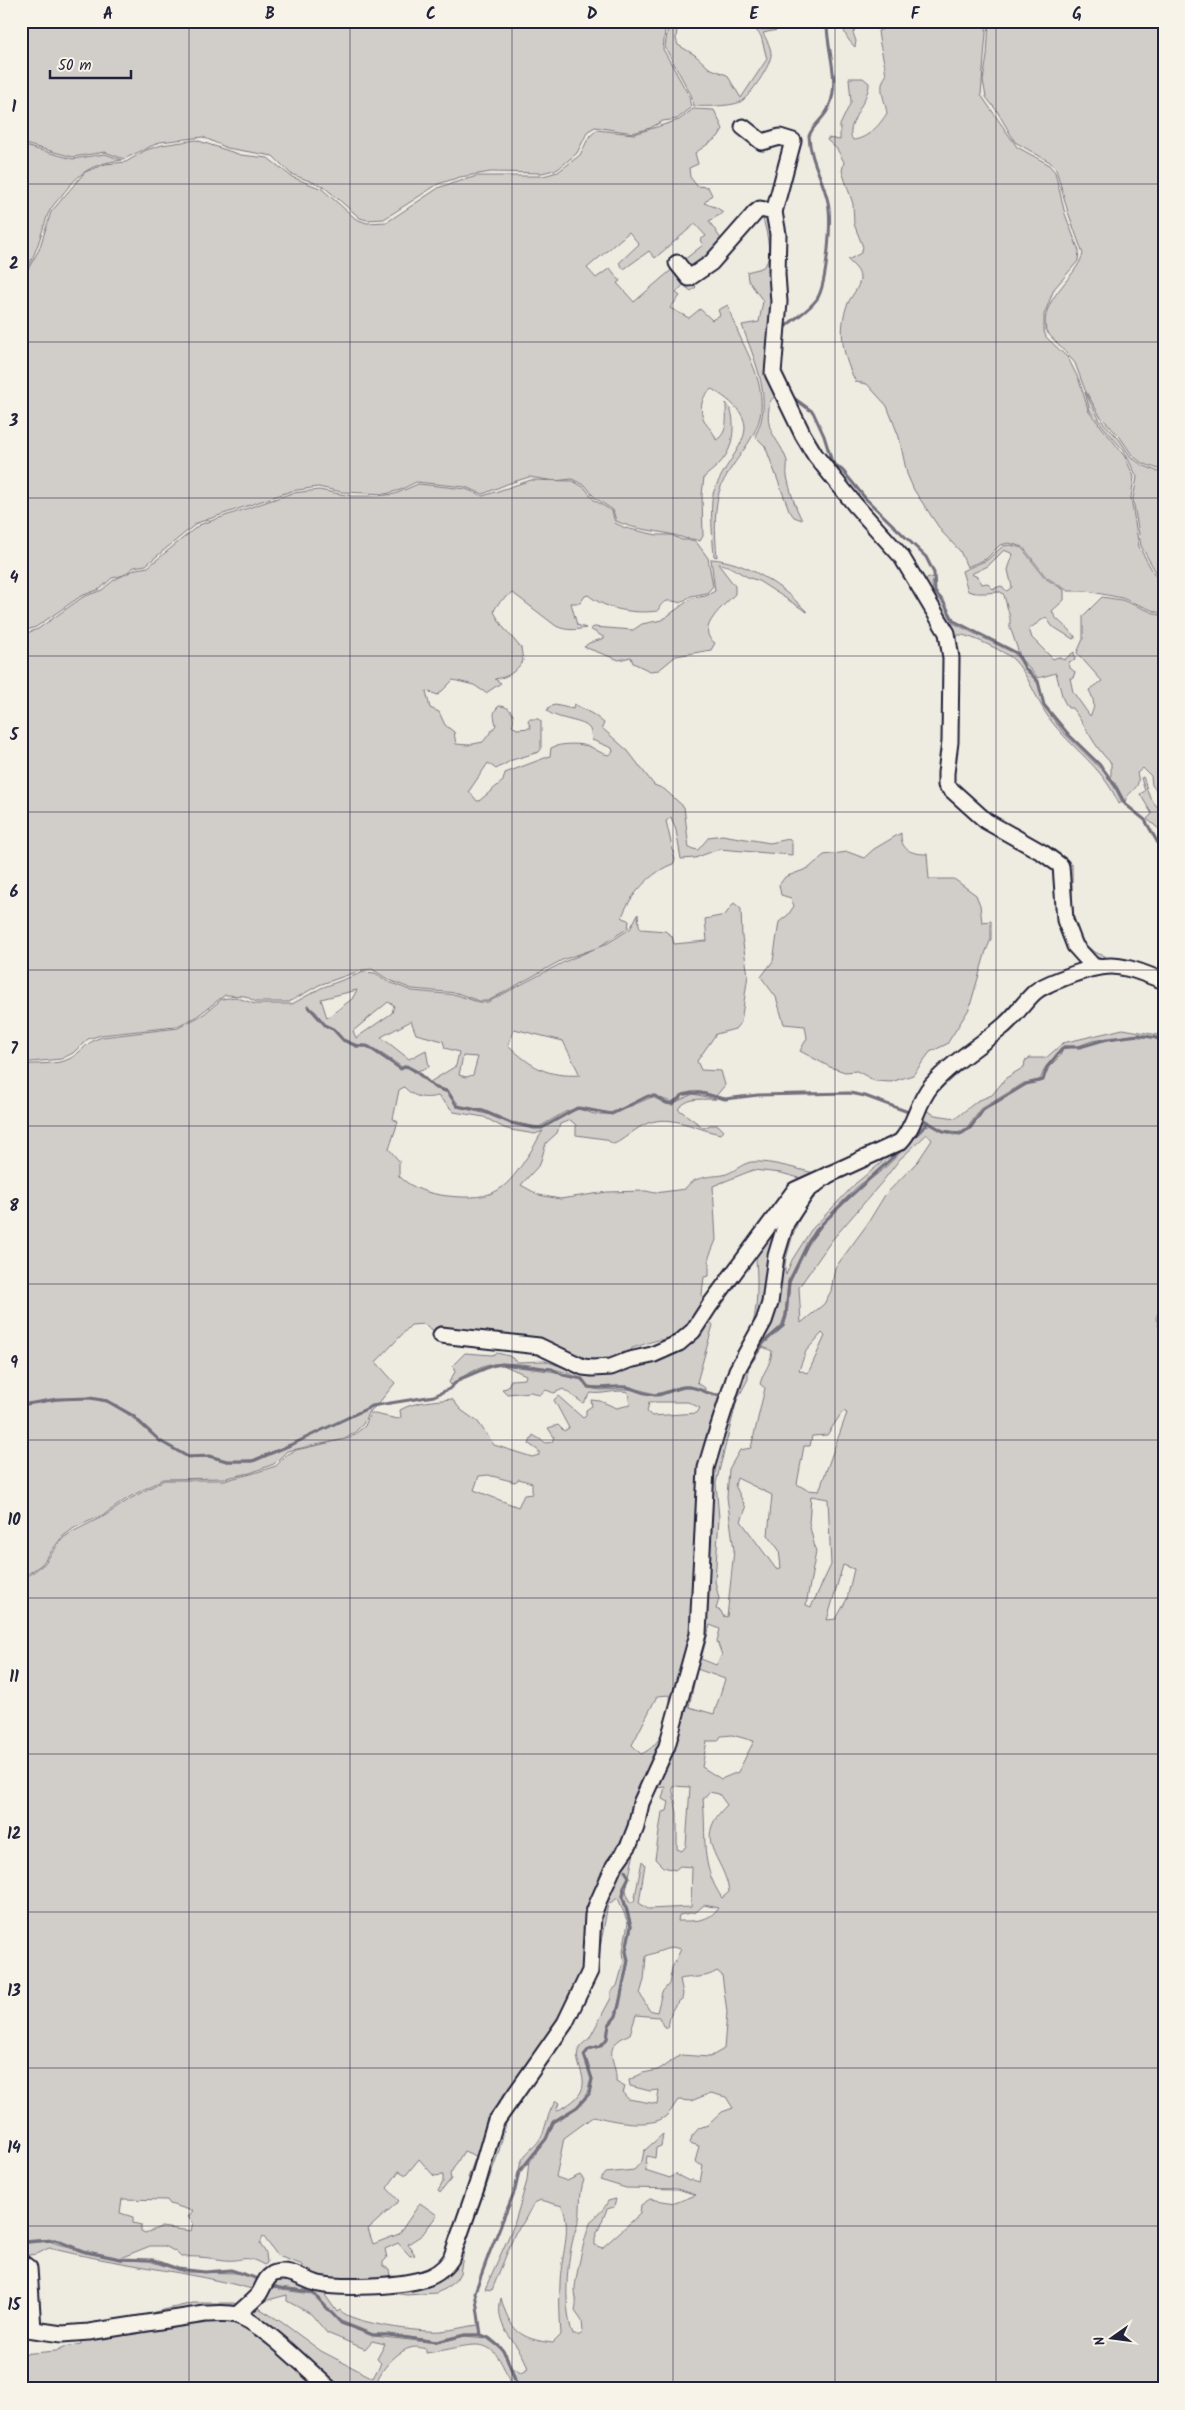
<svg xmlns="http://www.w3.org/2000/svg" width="1185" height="2410" viewBox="0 0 1185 2410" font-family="Kalam,sans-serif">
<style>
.green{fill:#d1cdc9;stroke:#7a7882;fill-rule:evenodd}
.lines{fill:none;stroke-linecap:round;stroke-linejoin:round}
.stream{stroke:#716f7b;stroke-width:3}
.minor-casing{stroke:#22223b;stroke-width:19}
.minor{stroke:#f7f3e8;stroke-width:15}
.grid{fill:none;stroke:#22223b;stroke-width:1;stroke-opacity:0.55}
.neatline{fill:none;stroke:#22223b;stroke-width:2}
.grid-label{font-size:16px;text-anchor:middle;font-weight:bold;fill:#22223b}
</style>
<rect width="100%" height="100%" fill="#eeebe1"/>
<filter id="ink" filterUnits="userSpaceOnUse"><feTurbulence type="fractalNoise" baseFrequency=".02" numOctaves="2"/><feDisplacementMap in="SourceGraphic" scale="10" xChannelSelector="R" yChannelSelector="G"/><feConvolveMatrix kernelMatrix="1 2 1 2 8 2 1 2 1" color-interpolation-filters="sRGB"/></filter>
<g filter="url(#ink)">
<g class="green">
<polygon points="21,21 666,21 663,49 689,96 691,108 677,119 663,121 650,128 633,133 595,127 588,131 577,153 558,169 542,173 491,172 460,177 438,184 384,219 367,220 360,218 323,186 291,174 273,156 227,148 203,137 160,142 124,159 105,152 73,157 21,143"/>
<path d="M669,21h9l-2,18 2,6 17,10 14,13 18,7 14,23 26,-39 -6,-23 -5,-6 17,-1 7,-8 3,1 -6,8 -14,3c3,6 8,14 8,21 1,10 -22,44 -31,48 -7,4 -36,5 -46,4l-3,-11 -26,-48z"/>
<path d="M843,21h16l-6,12 3,8 -1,6c-8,-8 -12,-14 -12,-26z"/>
<path d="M881,21h106l-6,74 36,52 31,17 7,8 10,42 14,37 -1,10 -24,28 -10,26v16l2,6 22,21 11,22 10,32 24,29 12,16 9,20 -3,21 8,49 25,44v24l-42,-17 -35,-7h-19l-22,-14 -23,-30 -14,-4 -9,2 -14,14 -19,8 -7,-16 -18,-19 -28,-42 -7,-16 -8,-37 -12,-31 -20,-22 -11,-2c-13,-24 -19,-53 -8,-79 4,-8 11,-15 12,-24 0,-10 -7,-13 -12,-19l13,-7 2,-6 -9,-23 -1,-20 -11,-33 2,-9 -7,-13 -10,-9 1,-2 12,2v-15l11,-23 -2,-24h14l6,5c1,16 -26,44 -16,57 14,-1 27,-15 34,-27 -2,-13 -10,-27 -1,-37 -1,-16 -7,-30 -8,-45l5,-2z"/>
<path d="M989,21h175v450l-22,-8 -10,-8 -12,-18 -20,-21 -15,-26 -10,-27 -29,-32c-7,-32 29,-51 37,-77l-15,-42 -12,-43 -6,-7 -35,-20 -18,-31 -11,-14 -3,-16 4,-25z"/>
<path d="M693,109l21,1 9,19 -5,8 -23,16 3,11 -9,4 1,9 7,9 11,1 4,8 -8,8 14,5 5,5 -14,8 16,24 -35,30 -10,-12 23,-18 -3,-5 6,-4 -11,-12 -40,34 -6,-7 -25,18 -5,-6 20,-19 -10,-12 -42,36 9,10 14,-10 10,13 -3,2 17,19 42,-36 15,13 5,8 -5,4 -8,-6 -7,8 4,3 -10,12 19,10 11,-9 12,11 8,-5 -2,-5 10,-5c9,35 36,66 33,105 -2,27 -28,50 -39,74 -9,20 -7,51 -5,73l-3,-1c-1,-14 -5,-54 0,-65 19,-47 60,-64 -2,-102 -11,6 -13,21 -8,31 4,9 9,9 12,20 13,-7 10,-24 10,-37 7,8 7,15 7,26 -1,24 -11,34 -29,48l-2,18 1,41 -3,5c-7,-3 -13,-1 -19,-4 -21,-7 -45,-6 -65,-16l-3,-11 -18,-12 -9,-12 -14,-7 -17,2 -26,-4 -22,7 -24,10 -18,-7 -49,-5 -16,8 -14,4 -44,-2 -24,-5 -27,4 -94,32 -51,42 -12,2 -10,8 -12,3 -12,11 -19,7 -45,31 -15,5v-351l18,-31 12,-38 34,-40 20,-8 21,-2 20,-12 16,-5 34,-5 45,15 27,3 24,19 30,12 34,30 11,4 20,-1 53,-35 37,-11h66l15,-4 22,-17 9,-18 8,-7 37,4 45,-14z"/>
<path d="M21,145l52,14 32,-5 17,6c-31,4 -42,12 -60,35 -5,6 -11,12 -14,19 -8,22 -12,44 -27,63z"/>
<path d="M761,213l10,3 5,180c-5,3 -7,6 -7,12 -4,26 11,31 18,53 1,5 -1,10 0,15 3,15 8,31 15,44l-8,-3 -5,-7 -24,-64 -10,-10c20,-36 -1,-76 -13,-111l17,-3 4,-21 -15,-21 -1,-8c5,-2 11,-2 16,-5 12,-7 2,-43 -2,-54z"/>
<polygon points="1085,392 1099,418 1119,439 1131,457 1142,465 1164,474 1164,586 1141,546 1133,499 1137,477 1124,451 1090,411"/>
<path d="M531,480l42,1 12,7 9,12 18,11 3,12 10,5 32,7h14l11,5h11l4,3 11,15 5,28 -6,7 -16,3 -11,7c-10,-4 -19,-3 -22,8 -24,3 -51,-1 -70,-16l-3,1 -5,7h-9l6,22 9,3c-10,2 -20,3 -30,-2l-43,-33c-8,4 -17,10 -19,19l9,15 18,21 2,13c-8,11 -14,16 -28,18l6,4 -15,10 -12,-8 -21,-5 -15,15 -12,-4 4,17 9,4 6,13 9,7 2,12 12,1 15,-3 13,-17c-2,-9 -4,-13 3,-19 12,0 17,10 13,20l5,3 14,-1 -3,-7 1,-2h9l3,2v28l-2,3 -27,8 -16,9 -8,-6 -19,28 8,10h2l24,-20 2,-8 45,-17 1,-8c9,-5 30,-5 40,-1 7,4 11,7 18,8l4,-3 -1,-4 -20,-8c-1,-4 0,-8 -3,-12 -6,-8 -31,-8 -42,-17l2,-4 6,-2 18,4 1,-5 20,11 10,8 -2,5 26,23 26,34 10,4 20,18 5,41 9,2 11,-13 13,-2 48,8 19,-4 3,4v12l-73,-6 -24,9 -14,1 -5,-29 -5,-13 -5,4 9,39 -2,4c-21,7 -44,32 -51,53l7,4 -1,7 -31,20 -35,12 -74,41h-9l-22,-8 -45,-4 -23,-9 -17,-11 -10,1 -43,15 -30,17h-33l-11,-6 -20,-1 -29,22 -21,10 -74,8 -13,4 -15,14 -12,6 -40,4v-428l17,-6 45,-32 19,-7 12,-10 22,-11 12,-2 51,-42 93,-32 27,-3 32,6h26l18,-2 23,-10 48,5 17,7z"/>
<path d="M1010,545l12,3 23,30 19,12v10l-12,11 3,6 21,20 -3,2 -21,-13 -6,-9 -17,12 3,9 21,21 5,-2 6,3 10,-8 1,8 -6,2 1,6 5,4 -2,6h-3l3,14 17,24c6,-9 4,-16 -1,-26l13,-9 -25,-28 6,-14v-23l19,-19 20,3 42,17v184l-12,-16 -1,-9 -8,-8 -6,5c6,17 -10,17 -12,29l-14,-24v-15c-17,-16 -25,-37 -39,-55h-4l-5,-9 -7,-26 -18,5 -17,-19 -11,-32v-9l-6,-23 -3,-3c-9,0 -24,3 -33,-1l-6,-20 25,-11 16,-14zM1004,550l9,4 -5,16 4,17 -5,4 -6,-5 -8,3 -6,-6 -5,1 -4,-7 -7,-3 17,-8z"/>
<path d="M711,559c35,2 72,27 96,53l-50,-32c-14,-2 -25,-16 -39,-16l17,22v8c-9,10 -42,35 -20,49l-4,7 -35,6 -17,14 -9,1 -17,-8 -2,-6 -12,3 -35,-13 5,-4 16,-5 -15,-9 4,-2 39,3 9,-6 20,-4 30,-22 14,-2 9,-5z"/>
<path d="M929,577l5,1 -2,6 1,8 11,12 9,19 61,30 24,31 7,24 18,24 41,40 11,16 7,14 -3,2c-18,-40 -46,-53 -70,-86 -13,-18 -21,-45 -36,-59 -7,-7 -47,-26 -55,-24l-2,5 1,102 -5,35 1,-121 -34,-74z"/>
<path d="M1143,777c3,6 3,11 5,16 9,18 16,14 16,37h-4l-13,-11 5,-5 -12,-20 5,-3 -4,-13z"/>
<path d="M901,833c-1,18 12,21 26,21l2,25h25l22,16 4,10 2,17 9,-1v18l-5,12 -17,58 -22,35 -17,8 -17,23 -22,7 -16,-1 -18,-10 -12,1 -15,-5 -30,-16 7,-13 -2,-12 -21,-2 -8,-27 -15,-20 12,-16 6,-39 9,-7 6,-9 -3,-8 -10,-3 -2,-10 6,-8 24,-9 15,-13 24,-3 16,6 10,-9z"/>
<path d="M1072,864c1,32 -6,82 33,92l3,5c-42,-6 -40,-62 -43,-94z"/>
<path d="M734,903l7,6 1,28 6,38 -7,47 -6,7 -19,5 -19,27 4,9 20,1 4,14 -9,11c-23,-8 -26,-4 -45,6l-19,-7 -42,18 -30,-6 -15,5 -26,15 -29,-5 -29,-12 -21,-4 -13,-16 -12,-3 -5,-5 26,-16 3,-14 -14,-4 -2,-7 -27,-7 -5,-13 -30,16 28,22 17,-9 3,17 -12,4 -10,-6 -5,2 -32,-21 -16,-2 -12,-5 -6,-9 -11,-6 -9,-12 -9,-7 19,22 8,3 10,11 12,6h11l8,3 26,19 7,-2 26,21 13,4 10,15 30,7 24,10 30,4 22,-13 16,-6 15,5h18l40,-17 18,8 23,-11 23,5c-16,1 -26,-3 -38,10l26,19 6,-3h8l6,6 -3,3c-24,-4 -48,-20 -73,-11 -13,5 -21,15 -34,21l-9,-5 -29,-4v-10l-6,-5 -10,4 -3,9 -11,10 -6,21 -19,21 18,10 21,4 47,-7 39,-1 9,2 30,-4c8,-13 24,-12 38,-14 10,-2 18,-11 28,-13 19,-2 52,9 72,13l-20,4 -22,-6 -28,-3 -40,16 3,54 -7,17v19l-5,1 -2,17 3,17 -28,31c-15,-7 -29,2 -45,6l-3,12 -34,7 -45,-18 -113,-16 -13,-9 -13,1 -35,37 19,21 -17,21 -83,39 -43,17 -25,1 -18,-5h-21l-29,-16 -25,-25 -27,-15 -17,-3 -69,7v-339c14,-2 37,0 48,-6 14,-7 16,-17 33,-22l76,-9 26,-14 18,-15 13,-2 20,7h37l29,-16 43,-16 11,1 14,9 23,9 45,4 21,7h10l76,-40 44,-19 22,-14 8,-15 1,11 2,4 24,2 7,5 2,8 33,-3 -2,-22 20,-4zM357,990l-5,9 -25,19 -6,-19zM388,1002l6,3 -2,8 -36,25 -3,-7zM514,1029l49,12 17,34c-33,2 -49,-8 -72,-30zM463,1056l15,1 -5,18 -7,2 -7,-2zM404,1087c10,11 21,12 34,9l16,16 30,5 20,11 7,2 24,4 8,-3c-5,6 -7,13 -12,20 -25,39 -35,50 -83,45 -18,-2 -36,-7 -49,-20v-15l-10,-12 9,-27 -5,-3 6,-29z"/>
<polygon points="1123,1029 1164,1036 1164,1041 1139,1034 1092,1041 1078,1046 1063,1046 1045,1068 1040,1080 1024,1083 981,1109 968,1127 959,1132 943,1130 916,1114 925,1110 935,1115 956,1118 977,1101 992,1095 1006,1078 1024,1067 1025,1061 1030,1058 1046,1058 1063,1043"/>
<path d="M1129,1036l24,2 11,5v264l-4,2 -4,9 5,15 3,-1v1057h-645l-7,-21 9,5 7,-4c-7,-28 -35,-37 -27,-71 9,32 18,41 52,45l8,-8c-1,-17 -2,-34 -1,-51 0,-25 13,-54 2,-78l-21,-6 -7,3 -11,20 -8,10 -23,57 -7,-1 29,-64 13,-44 2,-22 18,-20 7,-16 24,-16 11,-13 4,-15 -8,-24 4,-6 11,-2 7,-8 2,-14 8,-9 12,-56 -3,-9 6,-25 -8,-29 5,-21 -4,-6 3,7 -5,10 -1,10 8,29 -5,25 2,10 -5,27 -7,29 -7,8 -2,14 -7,7 -11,3 -4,7 7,23 -4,14 -10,14 -25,15 -7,18 -26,31c2,-20 16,-20 23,-36 5,-11 6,-24 14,-34l3,2 -3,8c59,-27 -2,-51 33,-72l22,-41v-7l6,-5 7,-25 -1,-10 5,-28 -10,-25 -10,6 -14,77 -20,40 -67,99 -9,34 -33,91 -5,28 -4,7 -11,9 -9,4 -29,2 -21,-3 -57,1 -4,2 12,17 3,-2c9,13 83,23 101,21 13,-1 25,-5 38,-6l1,9h-16l-28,7 -49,-7h-14l-34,-14 -26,-29 -35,-4 -10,-5 4,-5 40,6 127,-7 61,-148 66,-99 34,-122 36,-66 3,1 -4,6 -9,42 3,12h5l8,-41 3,3 -6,39 9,6 43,-2 1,-40 -12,-1 -5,4 -12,-3 -8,-8 7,-47 5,-1 2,-9 -7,-3 3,-12 -10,1 45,-155 9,-166 32,-87 7,-11v10l-11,21 -21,83 3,35 -4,63 4,18 -3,10 5,2 2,5 4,1 7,-67 -7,-53 2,-28 11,-19 11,-2 14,-60 -5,-4c4,-15 10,-16 12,-33l-9,-4 -28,36 51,-146 24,-40 22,-17c-25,23 -34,35 -43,68 -2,8 -6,18 -3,27l6,-15 19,-30 45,-47 25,-20 6,-12 29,-33 10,4 -40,43 -29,22 -42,43 -27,51 -3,34 -4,11 -16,15 -1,3 20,-18 3,-11 3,-33 20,-42 13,-16 37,-36 27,-22 37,-38 7,-3 22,10 10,-1 8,-6 13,-18 41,-25 18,-4 6,-14 11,-11 3,-7zM927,1134l5,6 -14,21 -33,34 -19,31 -31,42 -4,23 -7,13 -23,19 -2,-36 33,-47 51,-59 16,-21zM822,1333l3,3 -15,33 -3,4 -8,-3 7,-19zM843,1411l4,2 -28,78 -12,-1 -10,-6 7,-38h6l2,-10 15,-1zM737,1478l35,17 -4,40 11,15 2,18 -5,1 -35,-48 5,-13 -11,-23zM811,1496l17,3 3,66 -20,42 -5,-2 10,-53 -7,-29zM843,1565l11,4 -7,30 -11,20 -9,1zM710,1625l10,4 -3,12 5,14 -6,10 -15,-6zM697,1669l28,10 -11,35 -25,-7zM732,1735l22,6 -16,31 -17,7 -19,-12 5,-26h11l3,-5zM672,1786l18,1 -4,59 -4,5 -5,-2v-36zM709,1792l10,2 8,11c-37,36 -2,52 2,87l-7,6c-23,-34 -15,-60 -19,-99zM704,1905l14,3c-9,14 -24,13 -40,13l1,-6 17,-3zM672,1947l9,2 -9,19 -3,16 -7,8 -5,20 -8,-2 -9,-16 4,-14 2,-24zM717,1971l5,4 5,37 -3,37 -14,8 -29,-2 -23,15 -15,3 -14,7 1,6 20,5 9,-1 -2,14 -29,-5 -5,-6 2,-6 -9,-5c2,-21 -18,-34 14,-48l6,-19 23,2 4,9 5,2c2,-12 3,-22 14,-29l1,-5 -3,-15c13,-3 25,0 37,-8zM711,2093l15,4 7,11 -11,4 -14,13 -9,3 -7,8 -2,7 9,3 -4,16 8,4 -3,16 -8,-2 -3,1 -14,-7 -5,4 -25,-8 2,-14 8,2 1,-10 5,-2 2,-12 -19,17 -2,10 -8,9 -28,3 -6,7 26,8 52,1 18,6 -21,8 -25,-4 -9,6 -1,9 -38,34 -7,-3v-7l12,-29 7,-2 2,-8 -8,2c-4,10 -11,13 -17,21 -5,7 -17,61 -16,69 1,8 2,12 0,20l7,10 1,11 -3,3h-7c-11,-30 -6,-84 5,-112 4,-10 0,-28 6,-43l-4,-5 -13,6 -11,-4 8,-39 30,-22c17,5 58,13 72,0 5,-4 8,-11 12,-16l13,1z"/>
<path d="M804,1192l-32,99 -40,80c-3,-15 11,-22 17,-34 10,-25 9,-61 6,-87z"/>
<path d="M709,1320l4,5 -16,57 8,6v3l-16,-5 -34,8 -26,-7 -25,1 -16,-2c-11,-18 -75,-25 -95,-22 -14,3 -31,12 -42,21l-2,-3 6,-10 -2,-7 12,-12 27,2 5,-2 12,3 9,6 27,-1 32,11 19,4z"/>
<path d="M503,1365l54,7 5,3 18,4 8,9 13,2 28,-1 26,7 30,-8h11l17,8 15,-2 -23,73 2,63 -6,48 -2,40 -3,18 -24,94 -33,72 -4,25 -32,59 -7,16 -4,14 -3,54 -26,53 -62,87 -24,73 -9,-5 8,-22 -12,-5 -14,23 1,5 -11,14 -2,-2 5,-9v-7l-9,1 -15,-17 -13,16 -7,-4 -12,17 12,13 -31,28 5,15 26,-10 21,-31 17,12 -15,20 -14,9 7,11 -5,1 -12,-13 -13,6 2,9 -4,4v4l6,3 1,8 -4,1 -1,4 -53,1 -30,-7 1,-11 -25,-9 -15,-20 -3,8 6,9 1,10 -3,2c-21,-12 -22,-3 -39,-5 -16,-2 -28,-4 -44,-3l-5,-5 -11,-6h-15l-30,12 -37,-7 -29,-12 -33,2v-660l23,-17 19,-26 9,-6 34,-17 24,-16 34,-19h62l25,-6 25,-8 10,-11 10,-5 54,-12 15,-12 5,-13 28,6 3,-2 -1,-7c16,-9 34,-9 52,-11l9,11 17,12 16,23 38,12 7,-2v-4l-10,-7 4,-9 13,8 6,-1 2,-5 -6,-9 10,-3 6,6 5,-3 -15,-28 4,-4 25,22 3,-2v-6l6,-4 -1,-6 9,1 17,7 13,-3 -2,-13c-12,-3 -25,3 -37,1l-8,10 -20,-14 -9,4 -8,-3 -7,5 -8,-3 -24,2 -5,-5 5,-1 4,-8 14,-1 1,-4zM649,1402h39l12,6 -3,5 -45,3 -5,-4zM488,1475l27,7 4,-3 13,4v11l-8,1 -6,12 -44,-17 5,-14zM670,1695c2,21 -8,51 -29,59l-9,-9 25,-49zM122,2199l45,1 3,4 23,7 -5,6 5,5 -2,9 -30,-4 -16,6 -4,-2v-6l-8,-2v-6l-13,-4z"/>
<polygon points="90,1398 107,1402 122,1409 160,1442 188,1457 209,1457 227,1462 253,1462 377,1405 368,1413 363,1424 354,1433 345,1439 287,1451 274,1464 250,1473 226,1478 163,1479 128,1498 105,1514 74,1528 62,1537 42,1564 21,1579 21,1405 58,1400"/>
<path d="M49,2241l36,12 35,7 29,1 35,11 58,1 18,8 -4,9c-68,-19 -139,-25 -207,-42l-12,6 -16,2v-12z"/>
<path d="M267,2284l14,6 32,4 26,28 35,14 63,7 27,-7 22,2 14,10 7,12 10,29h-5c-20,-61 -33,-43 -86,-36v-4c-5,-1 -10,-3 -16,-1 -13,3 -37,28 -33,41h-42l-92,-74zM287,2295v6l24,13 16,19 38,16 7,-8 13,3 -8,15 4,4 -8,15 -52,-27 -41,-30 -23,-14 3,-5z"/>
<polygon points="193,2303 233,2303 243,2305 237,2309 83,2326 84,2324 108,2323"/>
<polygon points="191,2319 241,2321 325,2389 21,2389 21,2354 56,2351 64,2347 81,2344 80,2336"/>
</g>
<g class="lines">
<g class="stream">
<path d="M782,330c11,-12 25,-17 35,-31 10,-15 15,-79 11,-97 -5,-23 -18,-42 -19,-66 4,-12 16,-18 20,-29 12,-28 -3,-57 -2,-86"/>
<polyline points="791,396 813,412 824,436 832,462 843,471 866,499 926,557 934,573 935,592 943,601 954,621 1017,653 1025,668 1038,681 1044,705 1069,735 1100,765 1115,785 1125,804 1145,820 1159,845 1164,862"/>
<polyline points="308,1006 326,1026 333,1029 343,1040 357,1046 367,1046 401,1069 406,1066 416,1071 434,1087 448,1092 457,1106 483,1111 511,1123 534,1128 542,1128 577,1108 612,1114 648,1096 655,1096 666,1103 672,1104 683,1095 691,1093 700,1093 725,1099 758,1095 850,1093 865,1096 911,1113"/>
<polyline points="918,1117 943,1131 960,1134 970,1128 983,1110 1026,1084 1043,1080 1047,1067 1064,1047 1080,1047 1107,1039 1139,1035 1157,1038 1164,1042"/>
<polyline points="910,1141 928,1123"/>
<polyline points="741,1377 765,1341 783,1326 786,1316 789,1282 809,1241 822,1224 842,1204 904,1147"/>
<path d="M21,1405l36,-6 33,-1 17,3 26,15 27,25 28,16 21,-1 18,5h26l42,-18 77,-37 62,-10 15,-7 11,-10 31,-13 11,-2 50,5 11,6 19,4 6,8c13,3 32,-3 43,1 6,3 18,7 26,7 9,-1 17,-7 26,-8 16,-2 26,11 42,7"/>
<polyline points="21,2242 55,2240 83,2251 121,2259 153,2260 178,2269 205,2272 231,2270 262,2280"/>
<polyline points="269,2284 279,2288 312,2292 341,2323 373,2335 388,2335 437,2342 465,2335 481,2335 489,2338 501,2348 506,2355 518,2389"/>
<polyline points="481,2335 475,2292 489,2254 515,2190 519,2172 546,2139 553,2122 577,2107 589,2094 592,2079 584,2055 589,2049 600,2046 607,2039 609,2025 616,2016 619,2005 628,1960 626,1951 631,1926 623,1897 624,1887 629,1877 625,1871"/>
</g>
<g class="minor-casing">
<g id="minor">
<polyline points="743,127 762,142 780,137 793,141 774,212"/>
<polyline points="677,263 689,278 711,263 755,213 760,209 774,212 778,234 777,274 779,302 773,373 803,435 815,455 856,506 901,556 947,633 951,658 950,742 946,773 946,785 986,821 1043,853 1061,866 1065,920 1075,946 1094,967"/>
<path d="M441,1335l98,11 44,21 9,1 19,-1 18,-7 23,-5 27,-12 14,-12 17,-26 85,-115 105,-48c15,-15 17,-40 31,-56 20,-23 47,-39 70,-58 13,-10 22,-25 34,-36 8,-7 21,-11 31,-15 45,-17 54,-13 98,4"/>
<polyline points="21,2262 29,2268 33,2329"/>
<path d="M237,2315c7,-7 16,-14 22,-21 5,-8 7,-18 16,-21 15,-5 30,8 44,11 23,5 78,2 101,-4 13,-3 23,-9 31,-21l26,-74 18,-62 70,-100 25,-52 3,-56 5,-13 16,-36 15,-21 7,-18 5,-24 26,-57 31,-112 8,-166 8,-27 23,-71 27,-49 6,-18 6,-47 10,-33 21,-32 22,-17"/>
<path d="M21,2328l41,6 27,-2 116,-18c10,0 21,-2 31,1 25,7 72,55 94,74"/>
</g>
</g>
<use href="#minor" class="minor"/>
</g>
</g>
<path class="grid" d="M189,21v2368M350,21v2368M512,21v2368M673,21v2368M835,21v2368M996,21v2368M21,184h1143M21,342h1143M21,498h1143M21,656h1143M21,812h1143M21,970h1143M21,1126h1143M21,1284h1143M21,1440h1143M21,1598h1143M21,1754h1143M21,1912h1143M21,2068h1143M21,2226h1143"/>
<rect width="1185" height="2410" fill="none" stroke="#f7f3e8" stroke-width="55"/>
<g transform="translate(1112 2338) rotate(256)" stroke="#f7f3e8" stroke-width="4" paint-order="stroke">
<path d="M0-4L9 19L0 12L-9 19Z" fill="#22223b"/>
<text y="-8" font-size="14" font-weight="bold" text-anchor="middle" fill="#22223b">N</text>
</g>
<path d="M50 70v8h81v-8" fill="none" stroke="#22223b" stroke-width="2.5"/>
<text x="58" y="70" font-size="15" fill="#22223b" stroke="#f7f3e8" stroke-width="4" paint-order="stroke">50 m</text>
<rect x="28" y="28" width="1130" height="2354" class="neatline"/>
<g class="grid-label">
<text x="108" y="19">A</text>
<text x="270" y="19">B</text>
<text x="431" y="19">C</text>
<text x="592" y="19">D</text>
<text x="754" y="19">E</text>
<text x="915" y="19">F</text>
<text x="1077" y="19">G</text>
<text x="14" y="112">1</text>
<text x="14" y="269">2</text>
<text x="14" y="426">3</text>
<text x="14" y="583">4</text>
<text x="14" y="740">5</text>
<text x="14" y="897">6</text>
<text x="14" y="1054">7</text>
<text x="14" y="1211">8</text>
<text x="14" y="1368">9</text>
<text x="14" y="1525">10</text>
<text x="14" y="1682">11</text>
<text x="14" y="1839">12</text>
<text x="14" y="1996">13</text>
<text x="14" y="2153">14</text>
<text x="14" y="2310">15</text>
</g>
</svg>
